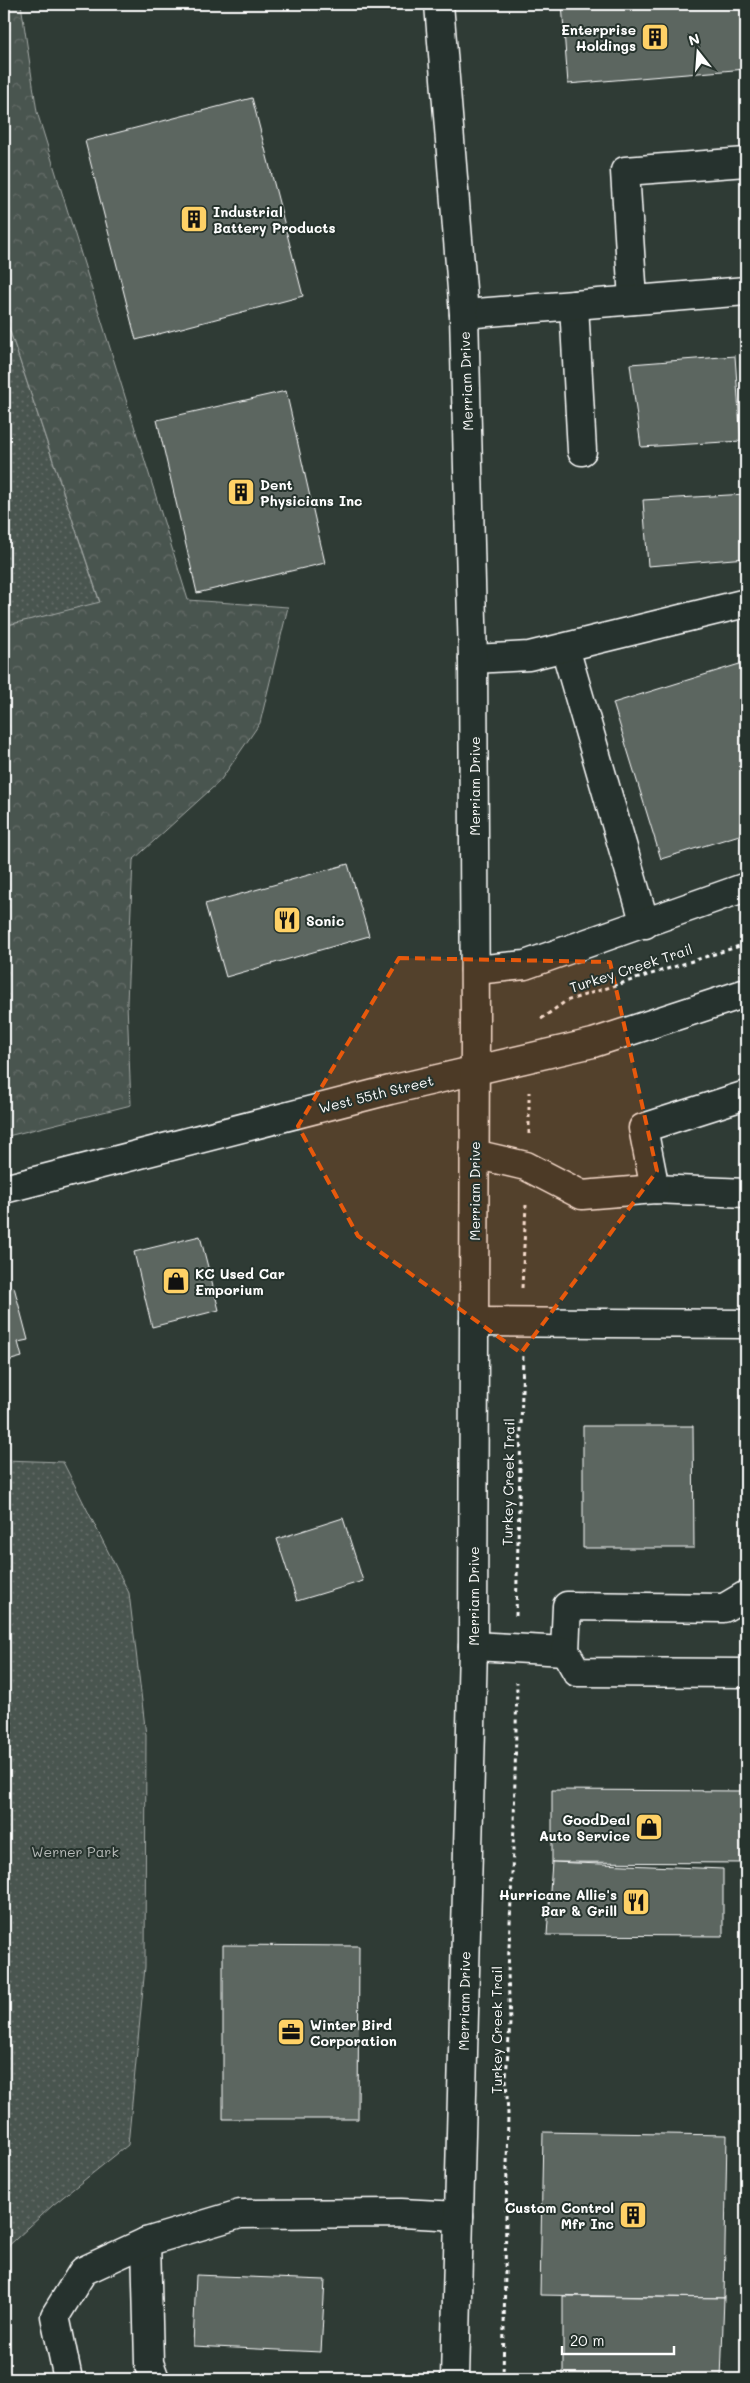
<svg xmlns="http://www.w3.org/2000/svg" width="750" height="2383" viewBox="0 0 750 2383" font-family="Mali,sans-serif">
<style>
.green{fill:url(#green-dots);stroke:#a4aaa7}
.forest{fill:url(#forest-crowns);stroke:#a4aaa7}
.building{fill:#5b6661;stroke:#fff}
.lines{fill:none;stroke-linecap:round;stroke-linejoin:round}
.minor-casing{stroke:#fff;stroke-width:31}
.major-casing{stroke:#fff;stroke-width:31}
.path{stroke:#fff;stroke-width:3;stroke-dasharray:4 4;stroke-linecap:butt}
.minor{stroke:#26332d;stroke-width:28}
.major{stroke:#26332d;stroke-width:28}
.marked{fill:#e8590c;fill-opacity:0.2;stroke:#e8590c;stroke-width:4;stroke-dasharray:10 6;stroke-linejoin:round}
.labels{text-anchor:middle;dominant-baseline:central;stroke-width:4;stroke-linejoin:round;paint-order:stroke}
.poi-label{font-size:14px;font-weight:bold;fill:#fff;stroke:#26332d;text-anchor:start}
.street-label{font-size:14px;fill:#fff;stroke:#26332d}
.park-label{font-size:14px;fill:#b7bbb9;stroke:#26332d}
</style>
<defs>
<pattern id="green-dots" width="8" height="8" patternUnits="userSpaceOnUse" patternTransform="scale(1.25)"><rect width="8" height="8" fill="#4a544f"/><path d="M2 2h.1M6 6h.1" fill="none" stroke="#656e69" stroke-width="1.8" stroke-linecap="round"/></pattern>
<pattern id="forest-crowns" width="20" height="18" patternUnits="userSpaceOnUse" patternTransform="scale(1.25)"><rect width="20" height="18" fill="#4a544f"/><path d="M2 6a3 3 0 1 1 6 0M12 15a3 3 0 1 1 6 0" fill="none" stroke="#656e69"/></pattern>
</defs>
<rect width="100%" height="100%" fill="#2f3b35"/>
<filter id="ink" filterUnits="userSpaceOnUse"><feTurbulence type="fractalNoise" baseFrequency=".02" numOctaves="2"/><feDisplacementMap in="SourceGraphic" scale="10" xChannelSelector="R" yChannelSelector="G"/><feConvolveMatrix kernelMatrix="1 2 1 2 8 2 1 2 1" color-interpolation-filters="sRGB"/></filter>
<g filter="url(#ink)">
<g class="green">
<polygon points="4,313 100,603 4,626"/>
<polygon points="4,1460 63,1462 129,1593 146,1735 145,1967 128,2145 53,2205 4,2250 4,2256 4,2134 6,2133 4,2101"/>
</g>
<polygon class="forest" points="4,4 21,4 37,112 188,600 288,607 260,723 220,781 133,860 127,1003 131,1105 4,1137 4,626 100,602 4,313"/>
<g class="building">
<polygon points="562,4 746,4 746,69 568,84"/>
<polygon points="252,98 303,296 136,340 85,141"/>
<polygon points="735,356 741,441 641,447 630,364"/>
<polygon points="286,391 325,563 197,593 157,420"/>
<polygon points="746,494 746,558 648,566 643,500"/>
<polygon points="746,662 746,833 661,859 613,703"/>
<polygon points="348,864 369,936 226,977 205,904"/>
<polygon points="200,1236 219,1310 152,1327 134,1252"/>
<polygon points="14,1287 28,1340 18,1342 22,1357 4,1362 4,1290"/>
<polygon points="583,1426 693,1426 694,1548 583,1548"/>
<polygon points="343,1518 363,1581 297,1601 277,1539"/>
<polygon points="552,1790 746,1791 746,1863 552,1862"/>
<polygon points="552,1862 723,1869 723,1936 547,1935"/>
<polygon points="223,1945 359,1946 358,2119 223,2119"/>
<polygon points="543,2132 727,2135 724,2298 540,2295"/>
<polygon points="196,2275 325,2280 321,2352 193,2346"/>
<polygon points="563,2296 724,2298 721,2379 563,2379"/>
</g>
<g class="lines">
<g class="minor-casing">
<g id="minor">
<polyline points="633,300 625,171 746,162"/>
<polyline points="574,305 582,451"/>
<polyline points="464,314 746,291"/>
<polyline points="565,648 645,924"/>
<polyline points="473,659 529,656 746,603"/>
<polyline points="475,970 525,965 746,887"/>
<polyline points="474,1154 526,1166 582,1195 655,1189 746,1193"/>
<polyline points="4,1189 390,1090 593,1043 746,993"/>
<polyline points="655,1189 643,1128 746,1095"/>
<polyline points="474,1322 746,1324"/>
<polyline points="473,1646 565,1651 567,1606 724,1608 746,1595"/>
<polyline points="565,1651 577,1672 746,1673"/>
<polyline points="146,2242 149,2363 155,2379"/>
<polyline points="68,2379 55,2316 83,2271 146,2242 240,2214 401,2213 459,2216"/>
</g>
</g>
<g class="major-casing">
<polyline id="major" points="439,4 464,314 473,659 475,1024 473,1646 455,2379"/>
</g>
<g class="path">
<polyline points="541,1019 566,1001 746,944"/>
<polyline points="529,1134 529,1092"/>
<polyline points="522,1288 526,1205"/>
<polyline points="516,1616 523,1354"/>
<polyline points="503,2379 508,2114 506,2078 510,2023 508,1973 514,1824 517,1682"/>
</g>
<use href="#minor" class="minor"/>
<use href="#major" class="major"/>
</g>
</g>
<path class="marked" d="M399,958l211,4 47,209 -136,182 -163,-117 -60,-110z"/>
<defs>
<g id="building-square" transform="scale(1.4375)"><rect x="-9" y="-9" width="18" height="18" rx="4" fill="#ffd166" stroke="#26332d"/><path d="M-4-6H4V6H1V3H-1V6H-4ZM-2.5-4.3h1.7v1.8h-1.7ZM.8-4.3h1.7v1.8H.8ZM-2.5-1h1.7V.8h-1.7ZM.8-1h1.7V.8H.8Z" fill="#111"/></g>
<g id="restaurant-square" transform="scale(1.4375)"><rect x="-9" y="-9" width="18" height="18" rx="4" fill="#ffd166" stroke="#26332d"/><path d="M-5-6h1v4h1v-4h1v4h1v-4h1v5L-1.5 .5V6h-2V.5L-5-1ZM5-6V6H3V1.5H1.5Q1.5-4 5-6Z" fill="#111"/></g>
<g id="shop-square" transform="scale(1.4375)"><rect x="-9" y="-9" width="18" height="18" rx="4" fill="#ffd166" stroke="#26332d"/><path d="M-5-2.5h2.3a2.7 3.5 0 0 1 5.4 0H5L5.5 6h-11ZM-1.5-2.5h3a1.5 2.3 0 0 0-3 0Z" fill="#111"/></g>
<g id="office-square" transform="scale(1.4375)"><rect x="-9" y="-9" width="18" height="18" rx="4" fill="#ffd166" stroke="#26332d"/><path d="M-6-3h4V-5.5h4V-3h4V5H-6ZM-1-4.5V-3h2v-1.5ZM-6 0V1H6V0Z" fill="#111"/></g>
</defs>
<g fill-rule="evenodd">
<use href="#building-square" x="655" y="37"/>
<use href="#building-square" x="194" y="219"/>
<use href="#building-square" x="241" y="492"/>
<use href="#restaurant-square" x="287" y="920"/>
<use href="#shop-square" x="176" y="1281"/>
<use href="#shop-square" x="649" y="1827"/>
<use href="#restaurant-square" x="636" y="1902"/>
<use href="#office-square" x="291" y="2032"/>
<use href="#building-square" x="633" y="2215"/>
</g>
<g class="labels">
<g class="poi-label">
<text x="636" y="29" text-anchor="end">Enterprise<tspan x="636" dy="16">Holdings</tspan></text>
<text x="213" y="211">Industrial<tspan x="213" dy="16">Battery Products</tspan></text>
<text x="260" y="484">Dent<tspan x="260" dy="16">Physicians Inc</tspan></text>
<text x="306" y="920">Sonic</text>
<text x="195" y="1273">KC Used Car<tspan x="195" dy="16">Emporium</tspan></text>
<text x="630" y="1819" text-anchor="end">GoodDeal<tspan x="630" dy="16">Auto Service</tspan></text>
<text x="617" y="1894" text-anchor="end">Hurricane Allie's<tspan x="617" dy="16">Bar &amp; Grill</tspan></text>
<text x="310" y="2024">Winter Bird<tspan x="310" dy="16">Corporation</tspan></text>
<text x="614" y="2207" text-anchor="end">Custom Control<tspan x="614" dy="16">Mfr Inc</tspan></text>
</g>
<g class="street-label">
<text transform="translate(466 381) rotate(-92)">Merriam Drive</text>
<text transform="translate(474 786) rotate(-90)">Merriam Drive</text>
<text transform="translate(631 968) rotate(-18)">Turkey Creek Trail</text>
<text transform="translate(376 1094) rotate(-14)">West 55th Street</text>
<text transform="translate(474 1191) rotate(-90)">Merriam Drive</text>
<text transform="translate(508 1482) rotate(-89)">Turkey Creek Trail</text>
<text transform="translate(473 1596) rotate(-90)">Merriam Drive</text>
<text transform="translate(464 2001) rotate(-89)">Merriam Drive</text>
<text transform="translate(496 2030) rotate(-90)">Turkey Creek Trail</text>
</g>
<g class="park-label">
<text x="75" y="1851">Werner Park</text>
</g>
</g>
<rect width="750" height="2383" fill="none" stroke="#26332d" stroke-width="20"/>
<rect x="10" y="10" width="730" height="2363" fill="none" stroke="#fff" stroke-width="2" filter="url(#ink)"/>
<g transform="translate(698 52) rotate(343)" stroke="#26332d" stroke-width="4" paint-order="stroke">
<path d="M0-4L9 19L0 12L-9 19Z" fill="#ffffff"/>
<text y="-8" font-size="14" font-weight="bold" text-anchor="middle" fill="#ffffff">N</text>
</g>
<path d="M562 2346v8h112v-8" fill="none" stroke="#ffffff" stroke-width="2.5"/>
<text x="570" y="2346" font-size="15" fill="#ffffff" stroke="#26332d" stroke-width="4" paint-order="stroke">20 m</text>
</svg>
